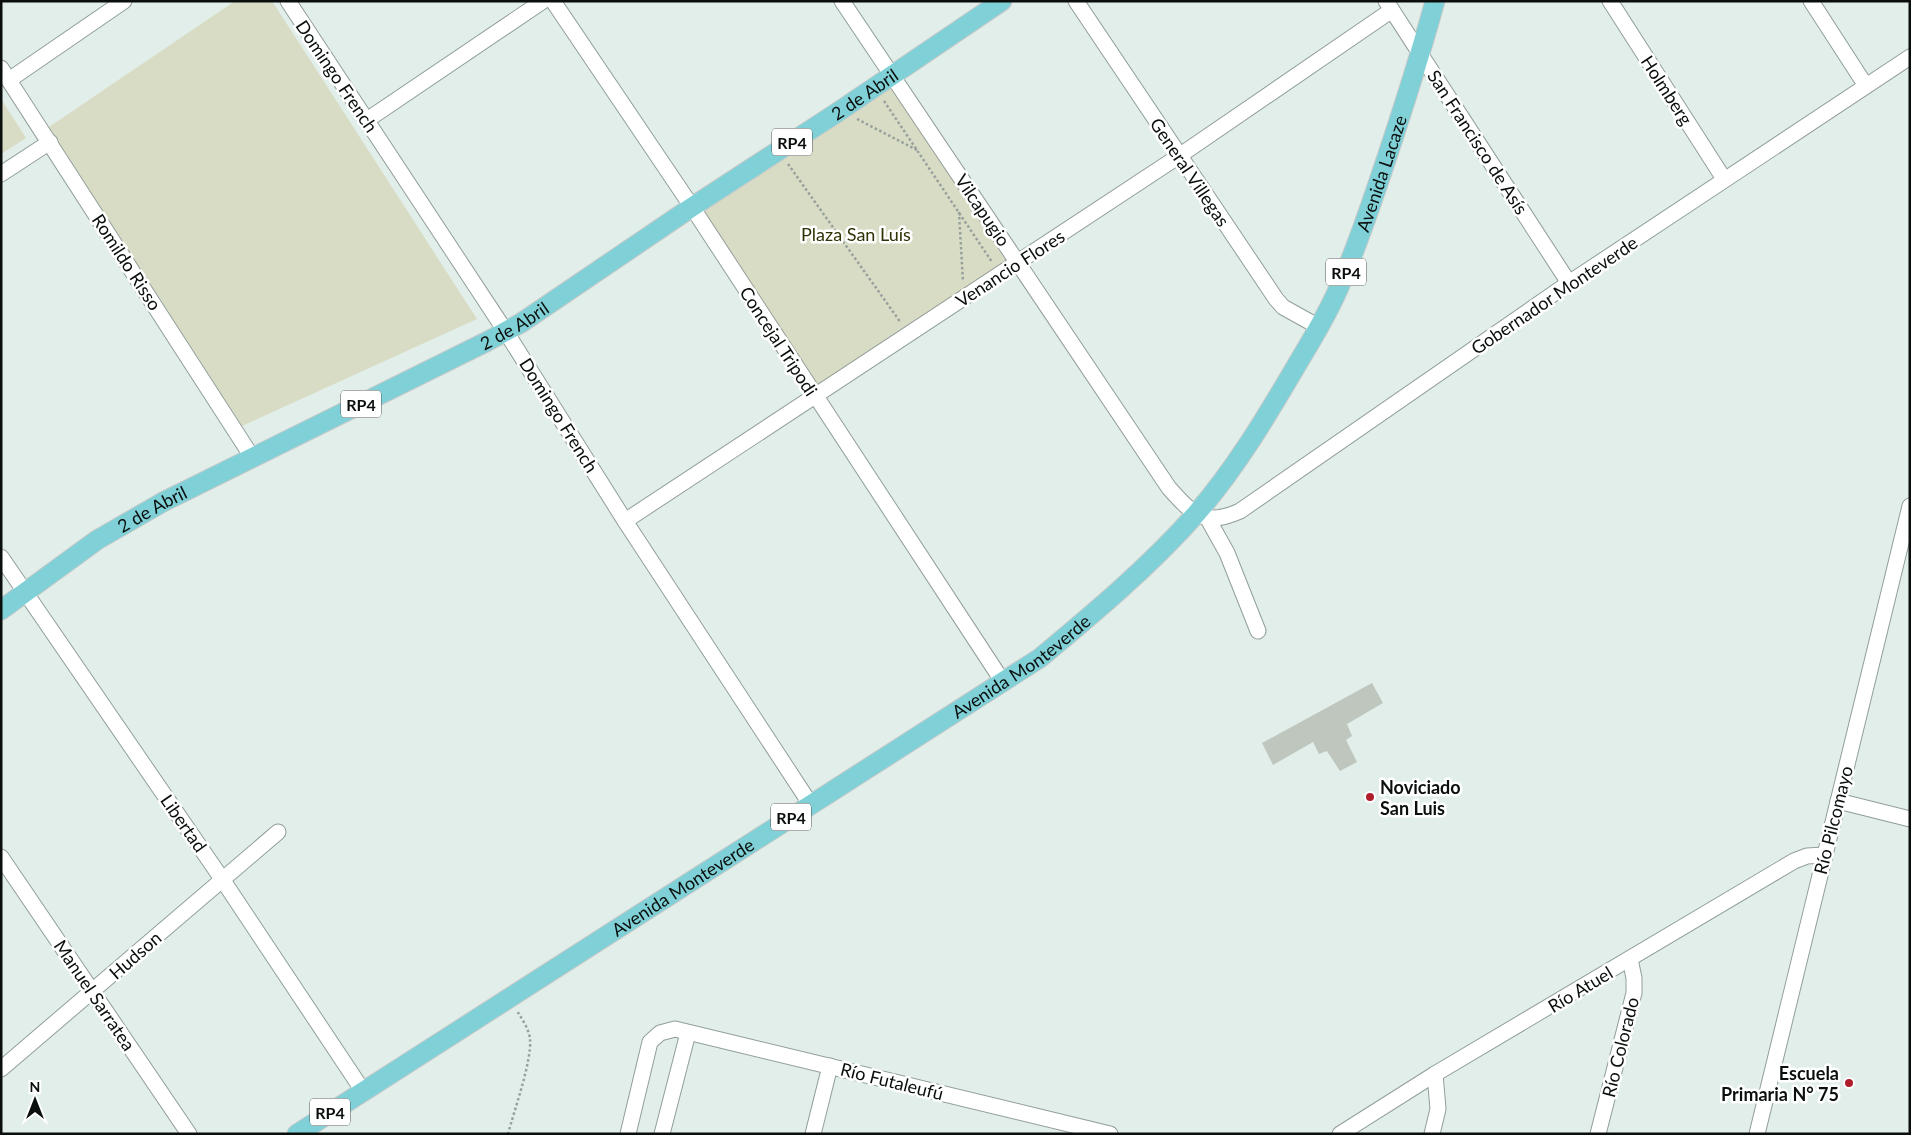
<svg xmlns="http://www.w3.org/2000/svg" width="1911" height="1135" viewBox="0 0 1911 1135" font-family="Lato,sans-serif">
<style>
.green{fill:#d9dcc4}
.building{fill:#bec6bd}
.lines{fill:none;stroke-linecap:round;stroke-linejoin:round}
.minor-casing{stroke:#919e99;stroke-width:17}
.major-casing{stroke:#c9caca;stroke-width:21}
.path{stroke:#96a09c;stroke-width:2.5;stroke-dasharray:2.5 2.5;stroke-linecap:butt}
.minor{stroke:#fff;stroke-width:15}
.major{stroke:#80d1d7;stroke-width:19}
.poi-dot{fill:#b01e2c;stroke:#fff;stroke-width:2}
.labels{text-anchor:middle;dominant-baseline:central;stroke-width:5;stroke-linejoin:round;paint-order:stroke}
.shield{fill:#fff;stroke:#545756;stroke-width:1}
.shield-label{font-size:16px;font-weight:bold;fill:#0a0f0d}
.street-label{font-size:18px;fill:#0a0f0d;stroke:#fff}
.park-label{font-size:18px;fill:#303206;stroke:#fff}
.poi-label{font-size:18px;font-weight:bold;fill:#0a0f0d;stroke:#fff;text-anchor:start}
</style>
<rect width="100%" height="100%" fill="#e1eee9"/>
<g class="green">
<polygon points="235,1 272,1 477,319 242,426 49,127"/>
<polygon points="892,75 1018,262 815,396 692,207"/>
<polygon points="1,99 26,138 1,154"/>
</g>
<polygon class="building" points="1372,683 1383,703 1347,724 1352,736 1346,740 1357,762 1340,771 1327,751 1319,754 1313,742 1273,765 1262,743"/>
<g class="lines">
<g class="minor-casing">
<g id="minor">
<polyline points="288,1 506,332 625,521 811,805"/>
<polyline points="553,1 692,207 1003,682"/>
<path d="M842,1l327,487c24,27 36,39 71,23l329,-228 341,-226"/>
<polyline points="1076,1 1276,299 1283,307 1319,327"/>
<polyline points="1386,1 1569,283"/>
<polyline points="1610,1 1724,179"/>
<polyline points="1811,1 1866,86"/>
<polyline points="1,68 252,457"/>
<polyline points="9,80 124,1"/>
<polyline points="367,120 543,1"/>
<polyline points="1,174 50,142"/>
<polyline points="1208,519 1227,553 1258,631"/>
<polyline points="625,521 1179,156 1392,10"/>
<polyline points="1,557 222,879 363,1091"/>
<polyline points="1838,801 1910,819"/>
<polyline points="1,857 189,1134"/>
<polyline points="1,1069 278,832"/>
<polyline points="628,1134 650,1042 660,1033 675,1029 1110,1134"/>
<polyline points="662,1134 688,1033"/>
<polyline points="813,1134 830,1066"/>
<polyline points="1340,1134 1435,1074 1794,861 1807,856 1824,855"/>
<polyline points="1432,1134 1438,1109 1435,1074"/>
<polyline points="1598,1134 1634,993 1634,978 1630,959"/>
<polyline points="1757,1134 1910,506"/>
</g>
</g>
<g class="major-casing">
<g id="major">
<path id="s1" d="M1,610l96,-70 66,-38 325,-161 33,-18 171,-116 146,-95 164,-111"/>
<path id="s2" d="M297,1134l743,-476c54,-45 109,-91 156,-144 39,-45 69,-95 99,-146 16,-27 33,-54 45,-83 18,-40 31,-81 45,-122 18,-54 35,-107 50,-162"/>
</g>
</g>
<g class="path">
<polyline points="884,101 992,262"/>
<polyline points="857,119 917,150"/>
<polyline points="788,164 901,323"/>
<polyline points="959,212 963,282"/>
<path d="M508,1134c6,-23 24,-73 22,-95 -1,-10 -8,-20 -13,-28"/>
</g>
<use href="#minor" class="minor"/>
<use href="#major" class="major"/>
</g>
<g class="poi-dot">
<circle cx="1370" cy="797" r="5"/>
<circle cx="1849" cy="1083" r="5"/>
</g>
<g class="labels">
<g class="shield">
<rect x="772" y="128.5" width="40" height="27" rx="4"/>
<rect x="1326" y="258.5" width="40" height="27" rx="4"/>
<rect x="341" y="390.5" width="40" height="27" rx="4"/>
<rect x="771" y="803.5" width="40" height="27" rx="4"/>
<rect x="310" y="1098.5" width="40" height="27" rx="4"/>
</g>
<g class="shield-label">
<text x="792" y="142">RP4</text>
<text x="1346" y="272">RP4</text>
<text x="361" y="404">RP4</text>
<text x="791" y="817">RP4</text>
<text x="330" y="1112">RP4</text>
</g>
<g class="street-label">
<text transform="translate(337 76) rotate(56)">Domingo French</text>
<text transform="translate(1667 90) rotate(57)">Holmberg</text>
<text stroke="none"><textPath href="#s1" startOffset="1008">2 de Abril</textPath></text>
<text transform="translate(1478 142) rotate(57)">San Francisco de Asís</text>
<text transform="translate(1190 172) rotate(56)">General Villegas</text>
<text stroke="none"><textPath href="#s2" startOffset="1485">Avenida Lacaze</textPath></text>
<text transform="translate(983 210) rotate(56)">Vilcapugio</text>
<text transform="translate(127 262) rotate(57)">Romildo Risso</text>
<text transform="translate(1010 268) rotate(-33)">Venancio Flores</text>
<text transform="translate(1554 295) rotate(-34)">Gobernador Monteverde</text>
<text stroke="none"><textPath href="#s1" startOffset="588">2 de Abril</textPath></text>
<text transform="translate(779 341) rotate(57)">Concejal Tripodi</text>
<text transform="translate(559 415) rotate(58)">Domingo French</text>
<text stroke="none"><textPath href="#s1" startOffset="182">2 de Abril</textPath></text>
<text stroke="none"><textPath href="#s2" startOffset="862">Avenida Monteverde</textPath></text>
<text transform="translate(1833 820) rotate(-76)">Río Pilcomayo</text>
<text transform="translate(184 823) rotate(55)">Libertad</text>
<text stroke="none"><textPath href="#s2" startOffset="458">Avenida Monteverde</textPath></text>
<text transform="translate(135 955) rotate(-41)">Hudson</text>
<text transform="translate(1580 989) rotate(-31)">Río Atuel</text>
<text transform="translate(95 995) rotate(56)">Manuel Sarratea</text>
<text transform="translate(1620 1047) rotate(-76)">Río Colorado</text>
<text transform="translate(892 1081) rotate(14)">Río Futaleufú</text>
</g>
<g class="park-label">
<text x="856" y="234">Plaza San Luís</text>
</g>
<g class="poi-label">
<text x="1380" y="787">Noviciado<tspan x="1380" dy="21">San Luis</tspan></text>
<text x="1839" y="1073" text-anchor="end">Escuela<tspan x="1839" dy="21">Primaria N° 75</tspan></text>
</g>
</g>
<rect width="1911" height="1135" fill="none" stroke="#0a0f0d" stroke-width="5"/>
<g transform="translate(35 1100)" stroke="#ffffff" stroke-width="4" paint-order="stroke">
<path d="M0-4L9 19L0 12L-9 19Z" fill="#0a0f0d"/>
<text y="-8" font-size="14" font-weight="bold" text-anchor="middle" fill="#0a0f0d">N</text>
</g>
</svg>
